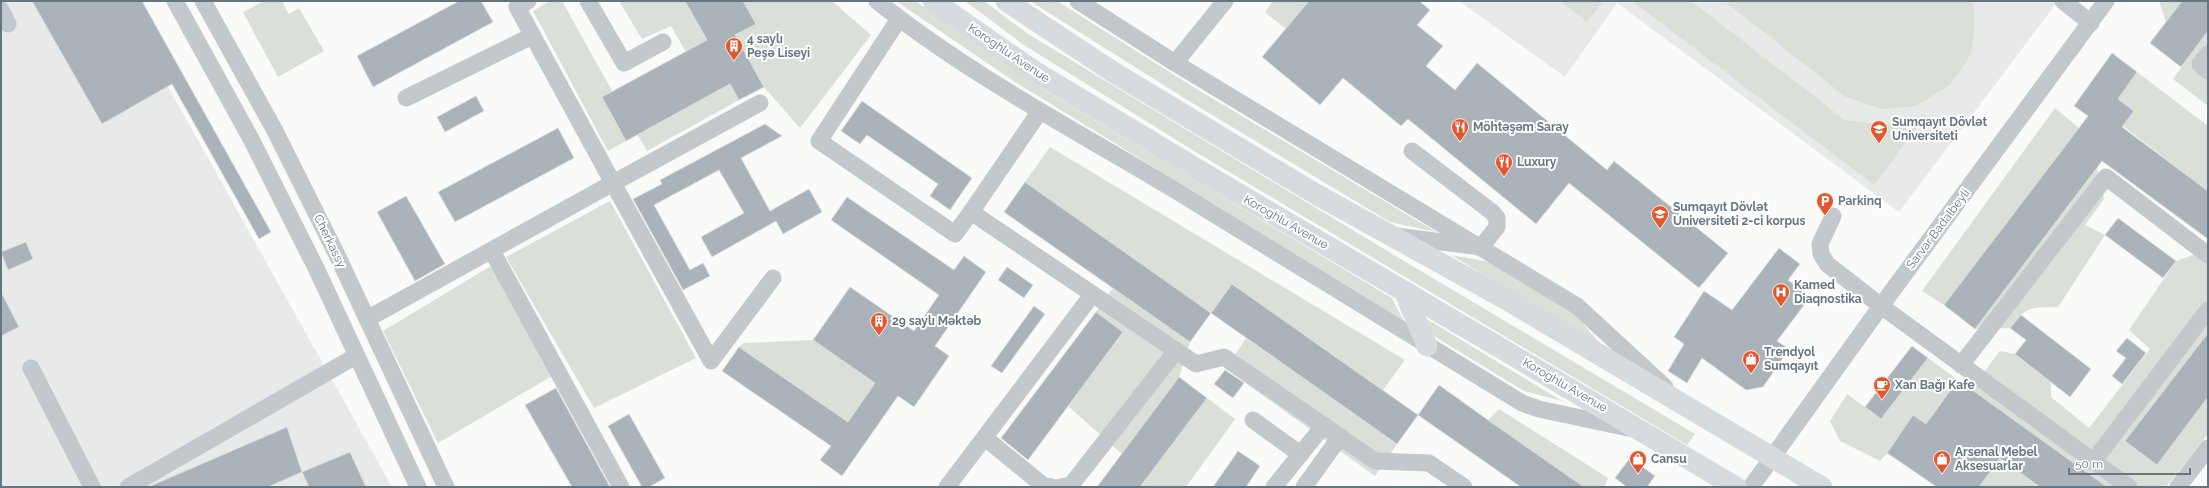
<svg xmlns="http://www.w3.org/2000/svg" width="2209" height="488" viewBox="0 0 2209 488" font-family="Raleway,sans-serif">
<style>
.built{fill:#e8e9e9}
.green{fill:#dadfd7}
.building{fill:#aab3b9;stroke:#dcdcda}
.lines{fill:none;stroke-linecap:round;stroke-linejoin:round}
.minor{stroke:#c3c8cc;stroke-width:17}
.major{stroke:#d6dbdf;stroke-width:21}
.labels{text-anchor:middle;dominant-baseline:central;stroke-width:4;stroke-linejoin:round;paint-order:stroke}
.poi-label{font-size:12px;font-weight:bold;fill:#657683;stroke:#fff;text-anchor:start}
.street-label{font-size:12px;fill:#657683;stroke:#fff}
</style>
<rect width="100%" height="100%" fill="#fafaf8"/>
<g class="built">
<polygon points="1,1 120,1 392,487 1,487"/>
<polygon points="1459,1 2058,1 1899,212 1617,3 1565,77"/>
</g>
<g class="green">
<polygon points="264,1 282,1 289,14 299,8 324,51 278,77 243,12"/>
<polygon points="550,1 562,1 612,91 602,97 626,141 608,151 533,11"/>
<polygon points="619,1 685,1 739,100 647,151 637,134 720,90 696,46 686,52 671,26 642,39"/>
<polygon points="743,1 832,1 871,35 800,128 764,87 735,35 756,24"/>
<polygon points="896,1 915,1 1043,89 1392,298 1403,320 1015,82"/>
<polygon points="965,1 984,1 1028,34 1404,261 1695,434 1687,445 1194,151 1024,45"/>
<polygon points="1030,1 1057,1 1190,85 1436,232 1390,222 1189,101"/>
<polygon points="1273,1 1309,1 1286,29 1265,12"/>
<polygon points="1560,1 1603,1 1587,22"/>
<polygon points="1632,1 1691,1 1845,120 1884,125 1926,115 1874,185"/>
<polygon points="1724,1 1971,1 1974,5 1975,27 1971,54 1951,84 1916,106 1882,109 1846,97"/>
<polygon points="2159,1 2182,1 2166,22"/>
<polygon points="2208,31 2208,106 2173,79"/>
<polygon points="2137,72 2208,126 2208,191 2123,126 2134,111 2118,99"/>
<polygon points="2055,108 2079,128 1944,305 1922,291"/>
<polygon points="1050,147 1405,360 1383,390 1232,284 1211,313 1025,182"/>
<path d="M2097,168l7,31 -19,26 20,10 -47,72c-28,1 -30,-2 -48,21l-35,1z"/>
<polygon points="610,201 696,358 594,408 506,257"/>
<polygon points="2208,250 2208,333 2126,441 2208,397 2208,434 2166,487 2107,487 1971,389 2000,351 2015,354 2051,382 2051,397 2089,428 2150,349 2129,330 2176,261"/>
<polygon points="1451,255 1490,262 1573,312 1603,347"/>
<polygon points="491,266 552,376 438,443 383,331"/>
<polygon points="1113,288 1190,342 1179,377 1122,454 1068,406 1123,333 1096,312"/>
<polygon points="1422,316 1562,401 1524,391 1434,336"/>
<polygon points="1246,338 1397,444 1375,476 1226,369"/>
<polygon points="813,340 875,383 848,422 739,347 744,343"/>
<polygon points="1928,358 1958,380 1936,411 2040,487 1979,487 1991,470 1887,453 1880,461 1840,441 1830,421 1847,394 1881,419"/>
<polygon points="1207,398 1235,419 1186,487 1140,487"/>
<polygon points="1499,409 1608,478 1604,487 1584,487 1488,420"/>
</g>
<g class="building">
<polygon points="32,1 142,1 271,232 259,239 172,84 102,124"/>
<polygon points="459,1 481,1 493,22 373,87 357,56"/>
<polygon points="685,1 743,1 756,24 735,35 764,87 739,100 730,84 626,141 602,97 707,40"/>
<polygon points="1309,1 1419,1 1430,10 1417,25 1443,46 1426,66 1455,90 1477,63 1607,170 1614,161 1728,253 1699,288 1569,183 1536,224 1408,119 1401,126 1343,78 1320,105 1262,57"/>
<polygon points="2182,1 2208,1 2208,31 2181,67 2150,43"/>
<polygon points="2112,53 2137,72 2118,99 2134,111 2122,127 2208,191 2208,239 2102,161 1975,329 1944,305 2088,116 2074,106"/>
<polygon points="476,96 484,111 445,132 437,117"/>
<polygon points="862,101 972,178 950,210 930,196 938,184 867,135 860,144 841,131"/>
<polygon points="765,124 782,136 741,158 770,211 809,189 822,212 783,234 776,221 712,257 701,237 744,213 719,170 654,205 690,270 703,263 710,276 683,290 633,199 662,184 660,180"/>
<polygon points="558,128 574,158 455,222 438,192"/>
<polygon points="1025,182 1211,313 1190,342 1004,212"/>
<polygon points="406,196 445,264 415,281 377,212"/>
<polygon points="847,197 954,270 964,256 986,272 935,346 949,356 914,407 898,396 842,476 820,460 831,446 722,371 739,347 848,422 875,383 813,340 850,287 914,331 939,295 831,220"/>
<polygon points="2118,218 2176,261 2163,278 2105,235"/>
<polygon points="26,242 33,259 8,270 1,252"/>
<polygon points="1779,248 1800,264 1788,280 1810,297 1777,341 1789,349 1763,387 1746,390 1702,358 1687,383 1668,371 1684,344 1674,337 1704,291 1732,310"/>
<polygon points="1007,267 1033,285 1024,298 998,280"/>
<polygon points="1232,284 1418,415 1397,444 1211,313"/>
<polygon points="1,292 19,327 1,336"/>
<polygon points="1034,306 1045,314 1002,373 991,366"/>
<polygon points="1096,312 1123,332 1028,460 1001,438"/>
<polygon points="2021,315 2091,369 2070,397 2015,354 2026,340 2010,328"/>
<polygon points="2208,333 2208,397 2157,465 2125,441"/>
<polygon points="2127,338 2146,353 2122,384 2112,376 2126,358 2116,351"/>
<polygon points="1912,346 1928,358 1881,419 1865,407"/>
<polygon points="1225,370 1244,383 1233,398 1214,384"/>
<polygon points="1179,377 1207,398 1140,487 1097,487"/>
<polygon points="1958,380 1971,389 2107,487 2040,487 2000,458 1979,487 1937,487 1887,453 1913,415 1926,424"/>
<polygon points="1439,385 1488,420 1584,487 1521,487 1418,415"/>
<polygon points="556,388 610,487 572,487 525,405"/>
<polygon points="629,414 665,478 649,487 642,487 608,426"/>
<polygon points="287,427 302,472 268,487 148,487"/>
<polygon points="1238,451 1260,466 1246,487 1213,487"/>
<polygon points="350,452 366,487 309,487 302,472"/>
<polygon points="1630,458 1655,476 1647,487 1627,487 1615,478"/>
</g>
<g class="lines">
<g class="minor">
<polyline points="175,1 251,139 316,268 418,487"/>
<polyline points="203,1 274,129 337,255 446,487"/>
<polyline points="588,1 624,63 663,42"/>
<path d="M877,1c91,73 196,128 296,188 117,71 232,143 349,214l17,6 89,19"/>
<polyline points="1078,1 1175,63 1577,306 1665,387"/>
<polyline points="2063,1 2091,23"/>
<polyline points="1,10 8,24"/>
<polyline points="899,19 819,141 955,234 971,212"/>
<polyline points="2208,54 2200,64 2208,71"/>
<polyline points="1175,63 1225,1"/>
<polyline points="406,98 532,36"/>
<polyline points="760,103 613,183 711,361 773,278"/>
<polyline points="1040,111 971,212 1196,364 1224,357 1375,461 1429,463 1464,487"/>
<polyline points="1833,216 1820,244 1821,254 1827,264 1881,306 2129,487"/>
<polyline points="1396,236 1481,247 1497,227 1497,218 1492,212 1412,151"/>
<polyline points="492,251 621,487"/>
<polyline points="367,319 613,183 517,7 528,1"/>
<polyline points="1961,365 2106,177 2208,255"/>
<polyline points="31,368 92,487"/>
<polyline points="1253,420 1300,454"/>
<polyline points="985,438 1044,486 1052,487"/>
<polyline points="2093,462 2208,310"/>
<polyline points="128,487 356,356"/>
<polyline points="947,487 1092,295"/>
<polyline points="1060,487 1071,485 1176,351"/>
<polyline points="1274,487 1324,425"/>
<polyline points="1304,487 1340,437"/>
<polyline points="1751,487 1881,306 2106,1"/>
<polyline points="2178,487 2208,448"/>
</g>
<g class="major">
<polyline points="933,1 1034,71 1217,181 1736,487"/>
<polyline points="1006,1 1113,72 1314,193 1509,301 1822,487"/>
<polyline points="1404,291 1427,346"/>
</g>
</g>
<defs>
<g id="building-pin" transform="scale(0.9)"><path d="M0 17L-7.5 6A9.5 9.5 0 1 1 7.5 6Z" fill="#e4572e" stroke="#fff"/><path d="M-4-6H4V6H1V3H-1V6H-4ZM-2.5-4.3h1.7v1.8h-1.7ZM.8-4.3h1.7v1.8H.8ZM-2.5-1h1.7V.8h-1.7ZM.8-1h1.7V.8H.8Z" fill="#fff"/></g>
<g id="restaurant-pin" transform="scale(0.9)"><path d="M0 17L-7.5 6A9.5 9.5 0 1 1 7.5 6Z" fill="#e4572e" stroke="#fff"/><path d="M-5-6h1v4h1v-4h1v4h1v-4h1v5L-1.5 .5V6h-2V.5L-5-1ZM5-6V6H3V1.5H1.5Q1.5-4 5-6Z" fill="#fff"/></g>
<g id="university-pin" transform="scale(0.9)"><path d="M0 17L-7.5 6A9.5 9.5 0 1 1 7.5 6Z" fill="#e4572e" stroke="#fff"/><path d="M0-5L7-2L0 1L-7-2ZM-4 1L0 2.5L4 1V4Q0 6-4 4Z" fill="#fff"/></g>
<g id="parking-pin" transform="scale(0.9)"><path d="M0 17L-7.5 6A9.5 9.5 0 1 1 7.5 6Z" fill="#e4572e" stroke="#fff"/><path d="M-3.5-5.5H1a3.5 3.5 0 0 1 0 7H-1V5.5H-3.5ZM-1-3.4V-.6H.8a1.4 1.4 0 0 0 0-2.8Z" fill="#fff"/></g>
<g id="hospital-pin" transform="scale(0.9)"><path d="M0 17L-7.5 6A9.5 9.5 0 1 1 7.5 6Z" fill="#e4572e" stroke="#fff"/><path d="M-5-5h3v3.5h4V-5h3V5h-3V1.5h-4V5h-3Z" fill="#fff"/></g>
<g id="shop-pin" transform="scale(0.9)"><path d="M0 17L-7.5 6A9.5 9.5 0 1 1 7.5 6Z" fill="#e4572e" stroke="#fff"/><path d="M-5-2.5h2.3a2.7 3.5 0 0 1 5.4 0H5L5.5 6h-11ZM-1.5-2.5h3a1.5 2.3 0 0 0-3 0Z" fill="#fff"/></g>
<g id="cafe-pin" transform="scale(0.9)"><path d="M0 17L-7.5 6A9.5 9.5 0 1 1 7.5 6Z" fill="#e4572e" stroke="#fff"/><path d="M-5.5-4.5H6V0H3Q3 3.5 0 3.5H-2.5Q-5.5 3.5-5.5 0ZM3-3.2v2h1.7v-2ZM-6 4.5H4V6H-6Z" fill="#fff"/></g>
</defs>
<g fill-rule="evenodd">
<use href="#building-pin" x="734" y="46"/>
<use href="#restaurant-pin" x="1460" y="127"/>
<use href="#university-pin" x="1879" y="129"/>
<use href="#restaurant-pin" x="1504" y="162"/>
<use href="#parking-pin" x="1825" y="201"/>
<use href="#university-pin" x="1660" y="214"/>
<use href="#hospital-pin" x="1781" y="292"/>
<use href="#building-pin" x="879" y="321"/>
<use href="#shop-pin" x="1751" y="359"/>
<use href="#cafe-pin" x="1882" y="385"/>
<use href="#shop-pin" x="1638" y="459"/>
<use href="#shop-pin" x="1942" y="459"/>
</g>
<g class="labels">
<g class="poi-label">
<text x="747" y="39">4 saylı<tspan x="747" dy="14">Peşə Liseyi</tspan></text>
<text x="1892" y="122">Sumqayıt Dövlət<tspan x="1892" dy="14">Universiteti</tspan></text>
<text x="1473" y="127">Möhtəşəm Saray</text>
<text x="1517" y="162">Luxury</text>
<text x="1838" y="201">Parkinq</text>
<text x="1673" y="207">Sumqayıt Dövlət<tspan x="1673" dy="14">Universiteti 2-ci korpus</tspan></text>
<text x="1794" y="285">Kamed<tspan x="1794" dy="14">Diaqnostika</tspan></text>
<text x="892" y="321">29 saylı Məktəb</text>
<text x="1764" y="352">Trendyol<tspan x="1764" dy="14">Sumqayıt</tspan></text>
<text x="1895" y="385">Xan Bağı Kafe</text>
<text x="1955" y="452">Arsenal Mebel<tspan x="1955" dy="14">Aksesuarlar</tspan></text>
<text x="1651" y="459">Cansu</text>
</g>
<g class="street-label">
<text transform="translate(1009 53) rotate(34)">Koroghlu Avenue</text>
<text transform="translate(1286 222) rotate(30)">Koroghlu Avenue</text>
<text transform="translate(1938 229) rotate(-53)">Sarvar Badalbeyli</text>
<text transform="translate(330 241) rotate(64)">Cherkassy</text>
<text transform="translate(1565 385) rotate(30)">Koroghlu Avenue</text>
</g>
</g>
<rect width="2209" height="488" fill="none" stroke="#657683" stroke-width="4"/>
<path d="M2069 468v6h121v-6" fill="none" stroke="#657683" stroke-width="2"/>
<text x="2075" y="468" font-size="12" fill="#657683" stroke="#ffffff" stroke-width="3" paint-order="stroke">50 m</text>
</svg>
